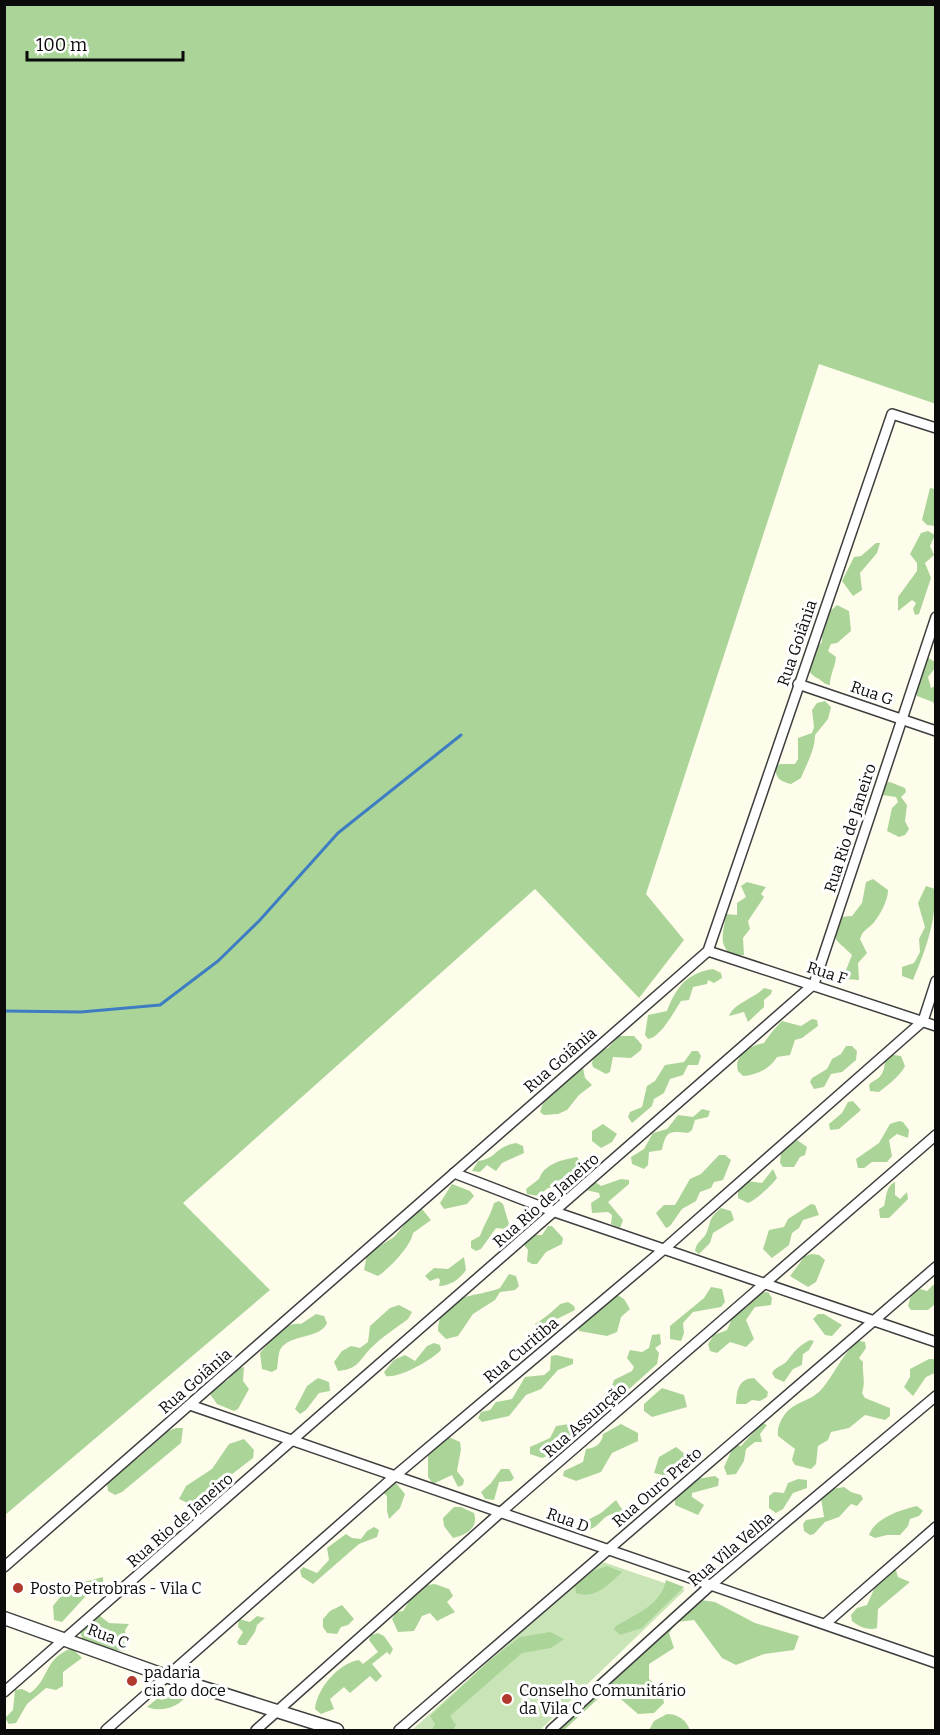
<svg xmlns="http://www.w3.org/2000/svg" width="940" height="1735" viewBox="0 0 940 1735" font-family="Bitter,serif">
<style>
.green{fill:#c9e5b7}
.forest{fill:#abd598}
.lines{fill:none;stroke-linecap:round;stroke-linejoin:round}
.stream{stroke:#3f7dc3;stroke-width:3}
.minor-casing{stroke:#3e3e3e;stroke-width:12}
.tertiary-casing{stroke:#3e3e3e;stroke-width:15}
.minor{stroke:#fff;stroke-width:9}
.tertiary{stroke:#fff;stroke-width:12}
.poi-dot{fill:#b1392d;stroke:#fff;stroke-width:2}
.labels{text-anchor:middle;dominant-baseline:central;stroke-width:6;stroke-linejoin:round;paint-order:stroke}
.street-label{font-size:16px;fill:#0b0b0b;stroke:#fff}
.poi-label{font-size:16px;fill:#0b0b0b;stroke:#fff;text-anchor:start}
</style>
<rect width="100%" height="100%" fill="#fefceb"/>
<polygon class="green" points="600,1561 685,1590 540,1730 412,1730"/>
<g class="forest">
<polygon points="5,4 935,5 936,404 819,364 646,894 684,940 639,998 535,889 183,1203 270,1290 5,1515"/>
<polygon points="930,488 935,489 935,526 927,525 922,520"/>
<polygon points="928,531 935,535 930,546 934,555 925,563 931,578 919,614 915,615 913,609 916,603 912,600 898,611 898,597 917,571 917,563 910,554 921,533"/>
<polygon points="876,543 880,543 877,553 860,573 862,590 853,596 842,581 854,557 861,556"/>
<path d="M837,605l12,6 2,20 -14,12 -6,1 -3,7 8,6c-1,11 -6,17 -6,28 -7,-1 -7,-4 -13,-7 -17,-9 -6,-25 5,-36l1,-24z"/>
<polygon points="925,656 935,662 935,668 928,677 931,688 935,686 935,706 933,702 917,696 914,689"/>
<path d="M825,701l6,6 -3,12 -13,16c0,15 -8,28 -14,43l-10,6c-11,-3 -15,-5 -16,-17l5,-3h15l3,-5v-21l14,-5 2,-6 -2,-17 5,-7z"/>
<polygon points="890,782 905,788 906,792 901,797 907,805 905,821 909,829 905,835 899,837 887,831 892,808 898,802 896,797 882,795 883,783"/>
<path d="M873,879l15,11c0,10 -7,23 -13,31 -6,8 -12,8 -15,18l7,14 -9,10 1,17 -12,-1 -1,-9 6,-15c-15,-16 -21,-11 -14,-38l14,-1 10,-13 4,-21z"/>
<path d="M747,882l19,5 -5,7 3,3 -16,24 2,8 -7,9 1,17 -12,1c-15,-13 -8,-24 -6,-42l11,1v-12l9,-6 -5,-11z"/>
<path d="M926,886l9,3c1,33 -9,60 -22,91l-11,-4v-9l12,-4 6,-11 -1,-13 6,-12 -7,-24z"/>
<path d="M713,969l8,4 1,5 -8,5 -6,-3 -1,4 -14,3 -4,13 -8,1c-7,11 -21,37 -33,38l-3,-4 3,-20 19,-4c9,-24 20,-38 46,-42z"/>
<path d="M764,988l8,2 -1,4 -7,6v7l-16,15 -4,-10 -15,4c5,-13 26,-18 35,-28z"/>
<path d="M812,1019l5,1 1,6 -16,12 -7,2 -5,15 -13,2c-7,12 -21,18 -34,19l-5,-5c-5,-16 13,-26 26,-28 6,-9 11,-15 18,-22l19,5z"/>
<polygon points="619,1036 634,1036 642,1045 641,1050 631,1058 613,1057 610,1072 606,1074 593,1067 592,1063 595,1052 608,1048"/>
<polygon points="846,1046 852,1046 857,1051 856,1060 842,1072 831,1074 824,1087 814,1089 810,1082 812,1078 827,1069 832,1059 841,1054"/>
<polygon points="692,1051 698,1051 701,1056 698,1065 688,1065 683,1075 670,1079 664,1093 654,1099 652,1106 632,1123 628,1117 630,1112 642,1107 647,1086 655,1081 665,1065 684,1062"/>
<path d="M888,1054l13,2 4,10c-5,10 -16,18 -26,26l-9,-1 -1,-6c4,-5 9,-5 12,-10 5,-7 2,-14 7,-21z"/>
<polygon points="583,1068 585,1078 592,1085 579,1095 567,1110 558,1114 544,1115 540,1112 543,1103 573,1070"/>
<polygon points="853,1101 861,1110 839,1129 830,1130 829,1124 842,1113 848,1102"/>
<path d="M702,1109l8,2 -2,6 -13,3 -3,10 -4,3c-18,-2 -22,-3 -26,17l-13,2 -1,13 -4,4 -12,-5 -1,-7 13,-8 9,-16 14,-4 11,-14 15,2z"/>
<polygon points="899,1121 903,1122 909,1130 908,1138 897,1134 889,1140 892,1156 887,1162 872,1162 864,1168 858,1168 856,1159 879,1143 890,1124"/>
<polygon points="603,1124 617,1134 612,1142 601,1148 592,1141 592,1131"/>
<polygon points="797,1140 807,1147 805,1155 800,1157 794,1167 783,1167 780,1163 781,1153"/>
<path d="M516,1143l7,3 1,7 -22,10 -6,8 -9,-6 -7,7 -8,-1 6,-10c20,-3 16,-14 38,-18z"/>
<polygon points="719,1155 725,1155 731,1160 723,1180 714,1182 711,1188 700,1192 696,1201 682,1209 670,1226 666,1228 656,1213 664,1205 675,1205 690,1179 701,1174"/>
<path d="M577,1157l5,8 -3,6 -14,5 -10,12h-7l-10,8 -11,-2 -1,-5 13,-10c6,-16 23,-19 38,-22z"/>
<path d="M773,1169l4,9c-5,7 -20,21 -29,25l-10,-5v-9l9,-8 15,2z"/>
<polygon points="621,1179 629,1180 629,1184 608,1202 623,1220 620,1228 611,1224 612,1215 608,1212 592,1213 591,1203 600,1197 599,1193 586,1190 593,1180 601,1186"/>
<path d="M895,1182v13l5,4 7,-7 1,7 -19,19h-9l-1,-9 5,-3c3,-9 1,-19 11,-24z"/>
<polygon points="452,1184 470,1191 474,1196 467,1204 444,1209 440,1203"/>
<path d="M499,1201l4,3 6,20 -3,5 -10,-1 -15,21 -5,2 -5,-3v-7l9,-5c4,-12 11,-21 14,-33z"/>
<polygon points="811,1204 815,1205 819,1215 803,1220 799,1228 792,1233 789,1245 772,1258 763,1249 769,1230 784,1227 788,1219"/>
<path d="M721,1208l10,3 3,9 -21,13 -3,10 -11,11 -4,-3c1,-9 7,-10 11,-17 6,-13 1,-14 15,-26z"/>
<path d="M422,1209l9,11 -18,13c-2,13 -24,36 -35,43l-14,-6 3,-16 27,-17 15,-18z"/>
<polygon points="548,1226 552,1226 563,1238 562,1244 546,1252 537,1264 532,1264 527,1261 528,1250 524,1245 533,1235 542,1235"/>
<polygon points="812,1254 819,1255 825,1260 816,1282 808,1287 790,1276 805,1256"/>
<path d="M464,1257l2,13c-6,9 -16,16 -27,16l1,-6 -2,-2 -8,3 -5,-5 9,-8 14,1z"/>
<path d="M509,1274l7,2 3,10 -4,4 -15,2 -5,8 -22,14 -15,22 -12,3 -8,-8c2,-39 38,-33 62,-43z"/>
<polygon points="933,1285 935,1285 935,1304 928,1310 911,1310 908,1306 911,1295 920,1289 927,1291"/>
<polygon points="711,1287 722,1289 725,1302 721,1307 693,1312 683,1323 684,1333 681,1341 670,1339 670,1326 704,1298"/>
<polygon points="768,1292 772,1298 771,1305 755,1307 746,1320 754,1339 746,1347 730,1342 717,1353 710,1351 708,1344 714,1335 727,1330 734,1314 747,1307 758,1293"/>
<polygon points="616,1294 624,1299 630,1309 621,1317 617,1332 607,1336 579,1331 578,1325"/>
<path d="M568,1302l6,4 1,4 -18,9 -12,14 -7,-3 -3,-6c5,-2 23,-17 25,-20z"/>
<path d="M399,1305l13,7 -4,7c-12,9 -26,18 -37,29 -12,12 -12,21 -33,23l-4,-9 8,-11 9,-5 9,2 8,-6 2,-16 20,-18z"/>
<path d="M316,1314l8,2 3,7c-7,17 -38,10 -47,27 -2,5 -2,13 -3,19l-5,3 -10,-3 -2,-16c12,-13 21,-31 41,-29z"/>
<polygon points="818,1314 824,1314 842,1325 832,1336 825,1335 813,1319"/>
<polygon points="660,1334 661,1344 655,1348 659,1353 657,1364 628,1390 622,1393 612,1386 614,1380 632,1371 634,1367 627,1358 630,1350 642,1352 649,1348 652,1335"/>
<path d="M810,1340l4,1 -5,9 -6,4 -1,11 -9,4 -9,13 -9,-4 -3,-5c4,-7 11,-7 15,-12 8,-10 11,-15 23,-21z"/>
<path d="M859,1341l6,1 1,6 -7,10 4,4c-1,12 3,19 -1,31l3,5 25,10v8l-5,4 -20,-5 -16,13 -18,4 -3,8 -10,6 -2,18 -5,5 -16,-4 -3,-5 3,-11 -17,-13c-1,-8 2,-15 7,-22 9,-12 25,-13 35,-23 15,-16 21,-37 39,-50z"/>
<path d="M434,1343l6,2 1,5c-8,9 -42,29 -55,26l-2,-4 10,-12 11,-5 10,6 12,-15z"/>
<polygon points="556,1355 573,1359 573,1364 558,1370 541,1389 526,1395 509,1416 482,1422 478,1418 481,1412 490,1410 496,1402 512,1399 525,1377 544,1375 550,1370 551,1356"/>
<polygon points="929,1359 935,1359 935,1373 926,1377 913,1396 904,1387 910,1377 910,1369"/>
<polygon points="244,1367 243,1381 249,1389 238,1409 234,1411 217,1404 210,1394 214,1388 228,1380 236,1369"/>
<polygon points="318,1378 329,1382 330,1391 319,1393 306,1410 300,1414 295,1409 307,1386"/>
<path d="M754,1378l14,14 -1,5 -7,4 -8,-1 -6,4h-10c1,-14 2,-25 18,-26z"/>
<polygon points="662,1388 684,1395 687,1407 652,1417 644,1411 644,1404"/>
<polygon points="762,1423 767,1425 760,1434 762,1442 755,1442 746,1449 744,1461 736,1474 727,1475 724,1467 734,1445 741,1446"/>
<polygon points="569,1424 574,1426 575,1433 557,1444 550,1455 542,1458 530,1454 530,1447 550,1438 556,1426"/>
<path d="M621,1424l17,9v8l-26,12 -11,19 -25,9 -13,-5 1,-5 19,-9 3,-13c9,-1 16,-5 17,-15z"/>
<polygon points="176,1428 183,1428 181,1443 122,1492 115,1495 108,1491 107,1484 110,1477 138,1458 168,1431"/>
<polygon points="449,1437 460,1442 461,1449 457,1471 464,1480 463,1485 458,1487 452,1475 433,1484 428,1477 428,1453 442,1440"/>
<polygon points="244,1439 254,1450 253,1458 192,1505 179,1499 186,1486 212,1469 229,1444"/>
<polygon points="676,1447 685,1454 687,1468 671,1477 654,1473 659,1457"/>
<polygon points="501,1469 509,1469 514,1478 511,1481 499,1482 494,1500 485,1499 481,1492 491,1483"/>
<polygon points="715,1476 719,1479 718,1486 692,1493 692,1497 704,1505 698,1515 675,1505 675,1498 696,1479"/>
<polygon points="798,1479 807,1480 807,1488 793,1493 783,1509 776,1513 769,1508 769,1496 774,1492 784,1493 788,1483"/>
<polygon points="388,1483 396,1483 405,1494 400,1508 389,1519 387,1511 387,1496 381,1491"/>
<polygon points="844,1487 851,1492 861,1495 863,1499 857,1506 851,1504 839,1517 825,1522 814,1534 810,1535 804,1531 803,1524 806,1520 824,1517 821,1498 832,1489"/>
<path d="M616,1500l5,8 10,6 -2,5 -9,1 -8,-6c-11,3 -13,14 -25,16l-4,-4 1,-4 17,-9z"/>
<path d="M917,1506l6,5 -4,5 -9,3 -2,7 -8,9h-13l-12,3 -6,-3c6,-17 31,-25 48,-29z"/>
<path d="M454,1507h7l13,6c5,15 -8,22 -21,25l-9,-12 -1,-8z"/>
<polygon points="374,1527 379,1530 377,1537 359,1544 313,1584 302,1577 300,1571 303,1567 317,1573 329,1560 327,1548 346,1534 352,1538 361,1539 367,1531"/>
<path d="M891,1562l3,2 4,13 12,5 -32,27 -1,19c-9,3 -19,-2 -25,-7l-1,-6 6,-7 10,-3 17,-38z"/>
<path d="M607,1566l15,6c-13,12 -27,28 -46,21l-1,-7 18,-15z"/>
<polygon points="103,1577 103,1584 84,1598 62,1622 54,1620 53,1606 69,1586"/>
<path d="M666,1580l18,7 -42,41 -22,7 -6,-6 2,-3c20,-12 45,-21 50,-46z"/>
<polygon points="435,1584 449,1589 453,1596 447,1602 455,1612 437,1621 430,1613 422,1616 414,1631 398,1632 392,1619 396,1612 403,1611 419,1586"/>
<polygon points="701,1600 715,1602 755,1623 799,1636 794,1650 764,1654 736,1665 722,1658 694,1620 677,1622 669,1633 674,1648 649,1664 649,1679 661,1688 664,1703 654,1713 638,1714 615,1694 600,1697 564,1730 554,1730"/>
<polygon points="342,1605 354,1619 348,1625 341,1627 337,1634 327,1633 323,1627 323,1619 330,1611"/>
<polygon points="100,1611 100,1616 109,1623 129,1624 125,1630 127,1646 125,1651 114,1650 83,1640 79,1629 88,1626"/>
<polygon points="257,1616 265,1618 257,1625 255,1632 246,1645 239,1645 237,1642 243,1632 238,1627 239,1619 250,1622"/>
<polygon points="550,1632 564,1639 551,1648 522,1653 450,1716 456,1725 453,1730 432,1730 435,1724 430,1716 489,1661 520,1637"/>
<path d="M378,1633l6,3 9,13 -3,6 -3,-3 -15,12 10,12 -6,6 -6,-6 -20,17 -6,-6 -14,12 4,10 -13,5 -6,-5c2,-21 24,-46 44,-49l4,4 15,-12 -9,-12 2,-5z"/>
<path d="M72,1648l10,10 -19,14v14l-7,4 -10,-2 -19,16 -11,19 -7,1 -4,-6 8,-8 2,-20 7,-1 8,4c21,-15 12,-33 42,-45z"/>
<path d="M176,1692l11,3c-8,12 -26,18 -40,12l11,-9 4,2z"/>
<path d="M667,1714c11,0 19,6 23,16h-41l5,-9z"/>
</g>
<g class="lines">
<polyline class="stream" points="4,1011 81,1012 160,1005 218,961 259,921 338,833 461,735"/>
<g class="minor-casing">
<g id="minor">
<polyline points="798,684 936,731"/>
<polyline points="708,951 936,1026"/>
<polyline points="454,1173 555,1212 936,1342"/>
<polyline points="190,1405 936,1663"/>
<polyline points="4,1567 708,951 892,414 936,428"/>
<polyline points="825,1624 936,1527"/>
<polyline points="4,1692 814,984 936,617"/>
<polyline points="106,1730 396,1475 663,1250 923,1021 936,981"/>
<polyline points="256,1730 501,1512 936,1135"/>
<polyline points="399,1730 936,1267"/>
<polyline points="551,1730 712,1584 936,1396"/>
</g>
</g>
<g class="tertiary-casing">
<polyline id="tertiary" points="4,1618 169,1677 337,1730"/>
</g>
<use href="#minor" class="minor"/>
<use href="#tertiary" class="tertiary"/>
</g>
<g class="poi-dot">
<circle cx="18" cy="1588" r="6"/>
<circle cx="132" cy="1681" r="6"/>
<circle cx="507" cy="1699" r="6"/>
</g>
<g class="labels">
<g class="street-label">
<text transform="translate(797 643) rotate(-71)">Rua Goiânia</text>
<text transform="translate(872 693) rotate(19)">Rua G</text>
<text transform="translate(850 828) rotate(-72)">Rua Rio de Janeiro</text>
<text transform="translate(827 973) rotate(18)">Rua F</text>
<text transform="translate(560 1060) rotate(-41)">Rua Goiânia</text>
<text transform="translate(546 1200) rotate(-41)">Rua Rio de Janeiro</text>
<text transform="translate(521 1350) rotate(-40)">Rua Curitiba</text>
<text transform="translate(195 1381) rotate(-41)">Rua Goiânia</text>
<text transform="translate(585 1420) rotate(-41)">Rua Assunção</text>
<text transform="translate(657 1487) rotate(-41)">Rua Ouro Preto</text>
<text transform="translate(180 1520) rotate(-41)">Rua Rio de Janeiro</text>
<text transform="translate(568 1520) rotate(20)">Rua D</text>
<text transform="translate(731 1549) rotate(-40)">Rua Vila Velha</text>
<text transform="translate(108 1636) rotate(21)">Rua C</text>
</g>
<g class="poi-label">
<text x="30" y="1588">Posto Petrobras - Vila C</text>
<text x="144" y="1672">padaria<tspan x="144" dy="18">cia do doce</tspan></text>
<text x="519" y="1690">Conselho Comunitário<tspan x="519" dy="18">da Vila C</tspan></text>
</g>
</g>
<rect width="940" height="1735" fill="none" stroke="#0b0b0b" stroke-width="12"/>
<path d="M27 51v9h156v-9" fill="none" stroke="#0b0b0b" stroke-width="3"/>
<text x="36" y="51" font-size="18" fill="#0b0b0b" stroke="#ffffff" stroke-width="4.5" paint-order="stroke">100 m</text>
</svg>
